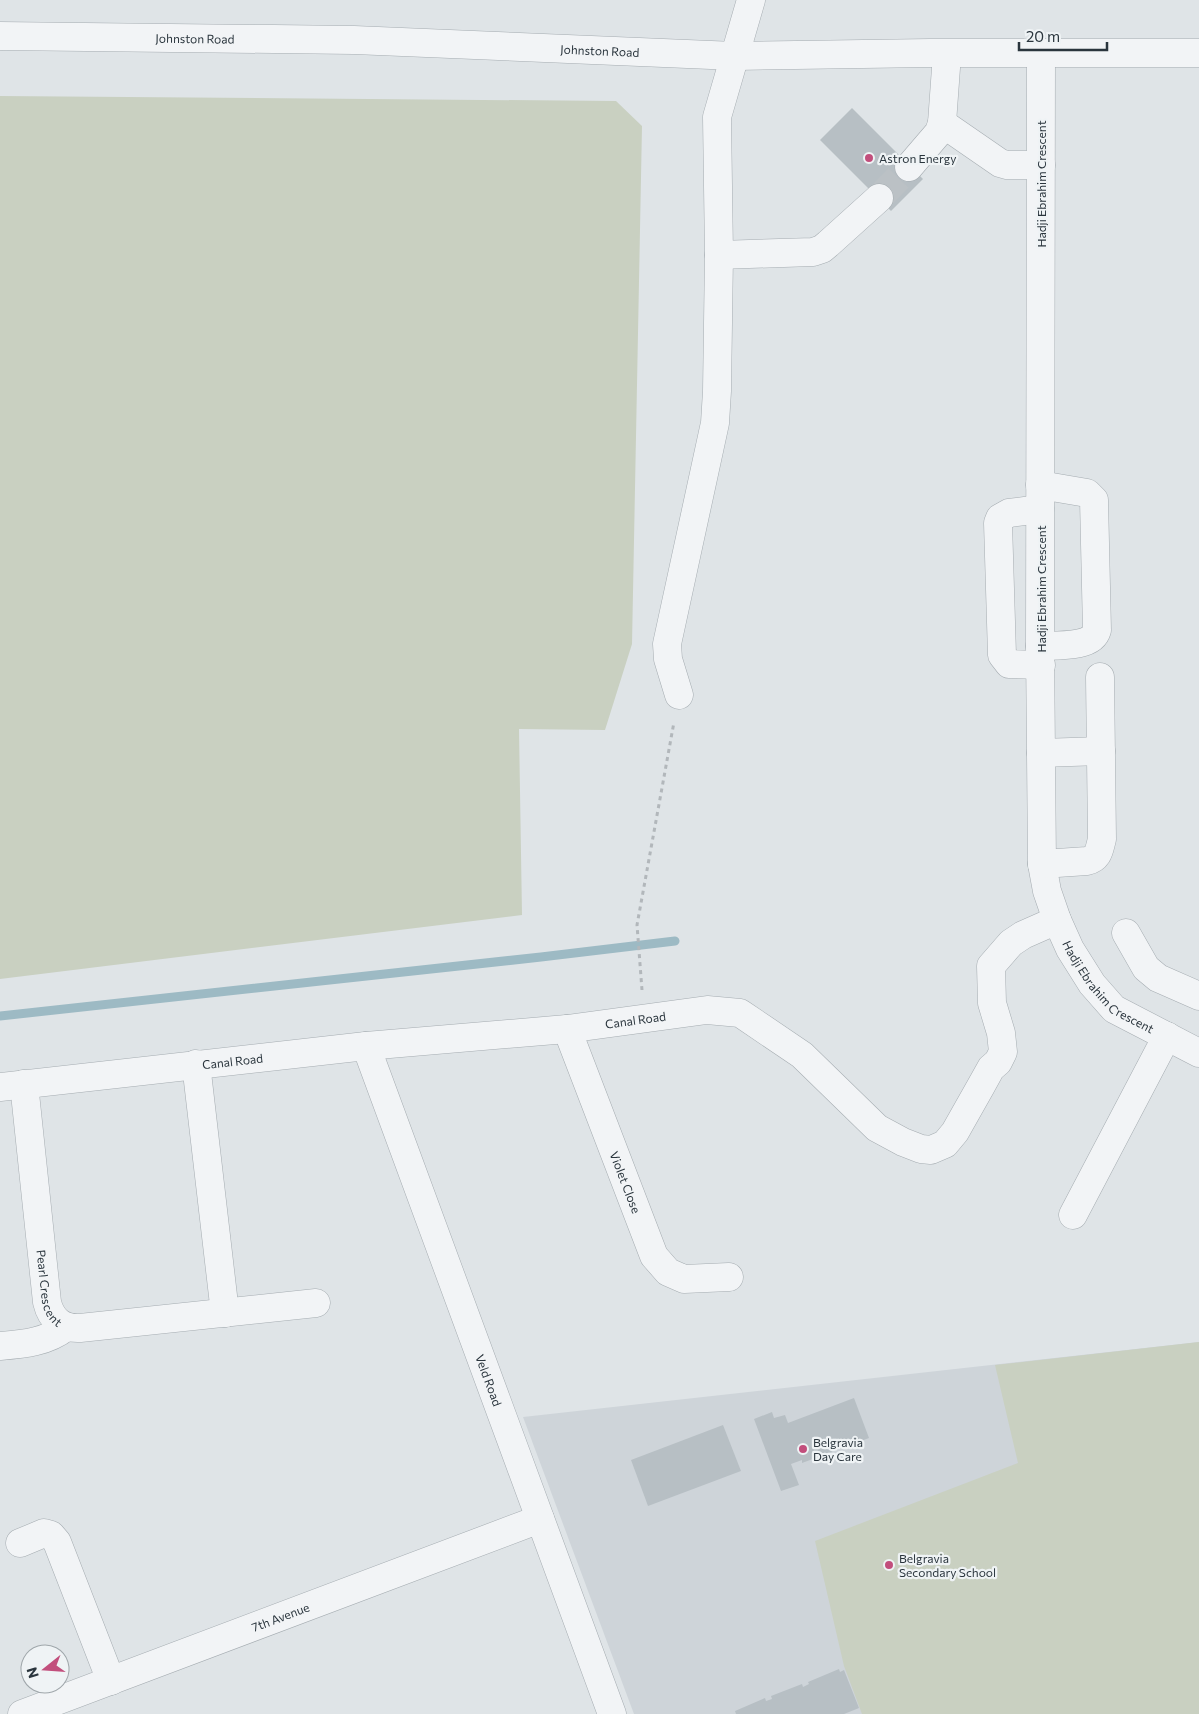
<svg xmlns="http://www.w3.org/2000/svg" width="1199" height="1714" viewBox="0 0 1199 1714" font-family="Commissioner,sans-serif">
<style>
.built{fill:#ced4d9}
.green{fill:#c9d0c1}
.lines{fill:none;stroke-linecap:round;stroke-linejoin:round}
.stream{stroke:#9dbac4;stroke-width:9}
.building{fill:#b7bfc4}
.minor-tunnel{stroke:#bbc1c5;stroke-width:28;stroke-dasharray:28 14;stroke-linecap:butt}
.minor-casing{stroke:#a5acb1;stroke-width:29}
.path{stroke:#b2b7bb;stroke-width:3;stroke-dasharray:4 4;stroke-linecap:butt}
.minor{stroke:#f2f4f6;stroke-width:28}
.poi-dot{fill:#c24e7c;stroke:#eff3f5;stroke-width:2}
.labels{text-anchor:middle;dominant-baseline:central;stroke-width:4.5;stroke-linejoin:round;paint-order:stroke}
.street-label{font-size:12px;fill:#2a353d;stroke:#eff3f5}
.poi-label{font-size:12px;fill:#2a353d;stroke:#eff3f5;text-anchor:start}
</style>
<rect width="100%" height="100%" fill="#dfe4e7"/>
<polygon class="built" points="1199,1342 1199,1714 634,1714 523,1417"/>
<g class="green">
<polygon points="0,96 616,101 642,126 632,644 605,730 519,729 522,915 0,979"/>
<polygon points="1199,1342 1199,1714 862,1714 844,1666 815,1541 1018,1463 995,1365"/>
</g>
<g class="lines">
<polyline class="stream" points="0,1016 541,957 675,941"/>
</g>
<g class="building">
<polygon points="852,108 923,179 891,211 820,140"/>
<polygon points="854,1398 869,1438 802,1463 802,1460 791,1464 799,1485 781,1491 754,1419 772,1412 774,1418 785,1415 788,1423"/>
<polygon points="723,1425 741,1471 648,1506 631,1460"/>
<polygon points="839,1669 840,1672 844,1670 859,1708 844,1714 736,1714 735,1711 765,1698 766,1701 772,1699 771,1696 802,1684 803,1687 809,1684 808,1682"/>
</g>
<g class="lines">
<polyline class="minor-tunnel" points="879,198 909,167"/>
<g class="minor-casing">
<g id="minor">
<path id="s1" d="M0,36l354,4 381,16 195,-3h269"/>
<path id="s2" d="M1041,53l-1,593 2,218 5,27 10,29 13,29 22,35 22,25 85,44"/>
<polyline points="942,123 1000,163 1007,165 1041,165"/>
<polyline points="909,167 939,132 942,123 947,54"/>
<polyline points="719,255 813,252 822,249 828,244 879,198"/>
<path d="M1040,485l47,8 7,7 3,130c-5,18 -40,15 -57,16"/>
<polyline points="1040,509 1009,513 1000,518 998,523 1002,655 1009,664 1041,665"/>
<polyline points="679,695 668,659 667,644 715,423 717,391 719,255 717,117 751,0"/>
<polyline points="1041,753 1101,751"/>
<path d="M1042,864l45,-3c12,-3 12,-11 15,-22l-2,-162"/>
<polyline points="1126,933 1146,968 1158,978 1199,996"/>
<path id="s3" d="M567,1029l87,227 14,16 16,7 45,-2"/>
<path id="s4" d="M366,1046l246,668"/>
<polyline points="196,1064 225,1313"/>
<path id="s5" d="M24,1084l23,218c4,17 15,27 33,26l236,-25"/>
<path id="s6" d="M0,1087l366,-41 201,-17 140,-19 33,3 62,42 75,73 26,14 18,7 10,1 14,-6 10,-12 26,-46 10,-18 7,-6 5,-10 -2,-19 -9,-30 -1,-37 20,-23 12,-8 34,-15"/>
<polyline points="1073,1215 1167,1036"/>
<path d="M0,1346c24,-2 47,-4 66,-19"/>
<polyline points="20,1543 44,1533 51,1535 57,1542 111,1681"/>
<path id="s7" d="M22,1714l518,-195"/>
</g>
</g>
<polyline class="path" points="642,990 637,925 674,722"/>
<use href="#minor" class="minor"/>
</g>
<g class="poi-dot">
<circle cx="869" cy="158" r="5"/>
<circle cx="803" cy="1449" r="5"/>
<circle cx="889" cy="1565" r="5"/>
</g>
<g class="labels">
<g class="street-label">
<text stroke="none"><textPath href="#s1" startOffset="195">Johnston Road</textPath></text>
<text stroke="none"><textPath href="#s1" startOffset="600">Johnston Road</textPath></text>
<text transform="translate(1041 184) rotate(-90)">Hadji Ebrahim Crescent</text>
<text transform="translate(1041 589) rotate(-90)">Hadji Ebrahim Crescent</text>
<text stroke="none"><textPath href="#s2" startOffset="956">Hadji Ebrahim Crescent</textPath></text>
<text stroke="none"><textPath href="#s6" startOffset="639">Canal Road</textPath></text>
<text stroke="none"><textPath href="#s6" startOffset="234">Canal Road</textPath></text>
<text stroke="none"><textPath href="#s3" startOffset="164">Violet Close</textPath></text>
<text stroke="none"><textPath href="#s5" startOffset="206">Pearl Crescent</textPath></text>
<text stroke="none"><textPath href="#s4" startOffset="356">Veld Road</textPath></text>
<text stroke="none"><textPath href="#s7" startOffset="276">7th Avenue</textPath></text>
</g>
<g class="poi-label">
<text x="879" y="158">Astron Energy</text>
<text x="813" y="1442">Belgravia<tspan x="813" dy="14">Day Care</tspan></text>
<text x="899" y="1558">Belgravia<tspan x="899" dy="14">Secondary School</tspan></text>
</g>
</g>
<g transform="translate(45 1669) rotate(253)"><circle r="24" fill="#eff3f5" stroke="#a0a7ab"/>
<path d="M0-4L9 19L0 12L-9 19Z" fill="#c24e7c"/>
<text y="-8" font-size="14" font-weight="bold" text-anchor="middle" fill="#2a353d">N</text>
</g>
<path d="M1019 42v8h88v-8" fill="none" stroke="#2a353d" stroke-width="2.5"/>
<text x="1026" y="42" font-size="15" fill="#2a353d" stroke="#eff3f5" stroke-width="4" paint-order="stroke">20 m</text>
</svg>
